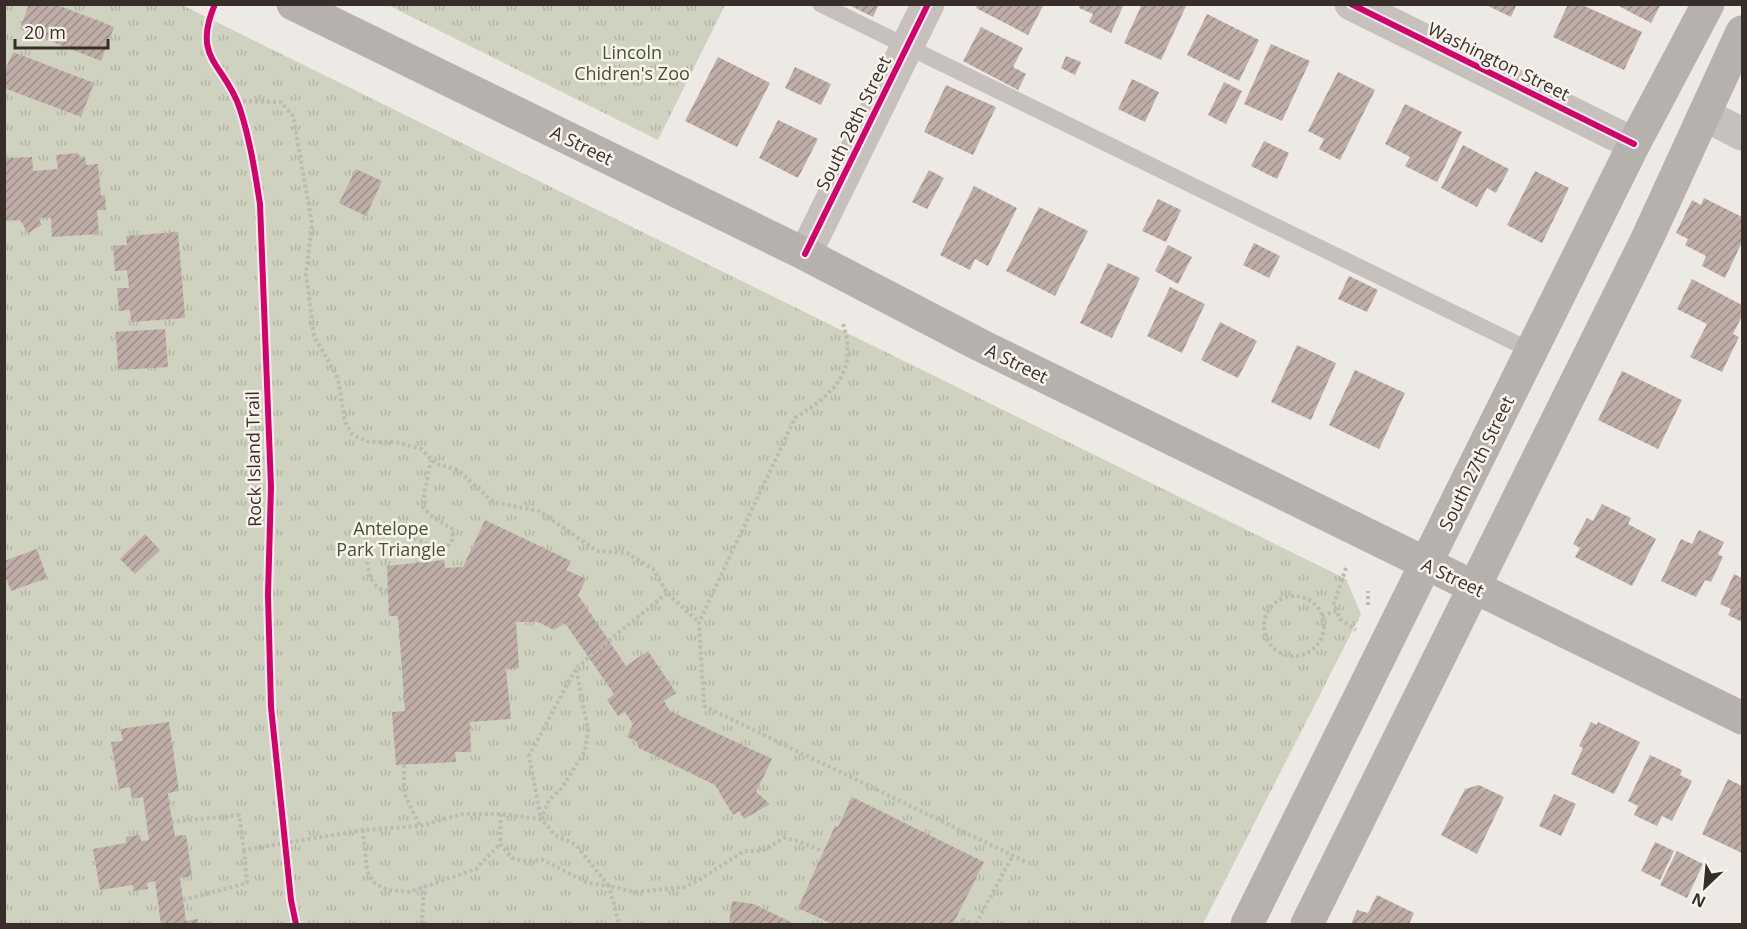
<svg xmlns="http://www.w3.org/2000/svg" width="1747" height="929" viewBox="0 0 1747 929" font-family="'Open Sans',sans-serif">
<style>
.grass{fill:url(#grass-tufts)}
.building{fill:url(#building-hatch)}
.lines{fill:none;stroke-linecap:round;stroke-linejoin:round}
.path{stroke:#bfb9b5;stroke-width:4;stroke-dasharray:3 3;stroke-linecap:butt}
.service{stroke:#c6c1bc;stroke-width:16}
.minor{stroke:#c6c1bc;stroke-width:33}
.secondary{stroke:#b7b1ad;stroke-width:33}
.cycleway-casing{stroke:#f9f3ec;stroke-width:10}
.cycleway{stroke:#d6006c;stroke-width:6}
.labels{text-anchor:middle;dominant-baseline:central;stroke-width:5;stroke-linejoin:round;paint-order:stroke}
.park-label{font-size:18px;fill:#465330;stroke:#f9f3ec}
.street-label{font-size:18px;fill:#372e2a;stroke:#f9f3ec}
</style>
<defs>
<pattern id="grass-tufts" width="24" height="20" patternUnits="userSpaceOnUse" patternTransform="scale(1.5)"><rect width="24" height="20" fill="#ced2bf"/><path d="M3 7l-1-3M5 7V3M7 7l1-3M15 17l-1-3M17 17v-4M19 17l1-3" fill="none" stroke="#b2b5a4"/></pattern>
<pattern id="building-hatch" width="6" height="6" patternUnits="userSpaceOnUse" patternTransform="scale(1.5)"><rect width="6" height="6" fill="#bfaea7"/><path d="M-1 1l2-2M0 6l6-6M5 7l2-2" fill="none" stroke="#9c8e88"/></pattern>
</defs>
<rect width="100%" height="100%" fill="#ede9e4"/>
<g class="grass">
<polygon points="5,5 182,5 1346,579 1361,614 1203,924 5,924"/>
<polygon points="388,5 725,5 658,140"/>
</g>
<g class="building">
<polygon points="29,4 55,4 114,27 101,61 20,29"/>
<polygon points="847,4 879,4 873,17"/>
<polygon points="978,4 1044,4 1028,35 976,8"/>
<polygon points="1080,4 1124,4 1111,33 1089,22 1093,14 1079,8"/>
<polygon points="1142,4 1187,4 1161,60 1124,43"/>
<polygon points="1484,4 1517,4 1511,17"/>
<polygon points="1568,4 1580,4 1642,32 1624,70 1553,37"/>
<polygon points="1615,4 1661,4 1651,23"/>
<polygon points="1207,14 1259,40 1239,81 1187,55"/>
<polygon points="981,27 1023,48 1013,67 1026,74 1018,90 963,61"/>
<polygon points="1271,44 1310,61 1282,121 1244,104"/>
<polygon points="13,52 94,83 81,117 4,88 4,73"/>
<polygon points="1066,56 1081,62 1075,75 1061,68"/>
<polygon points="718,57 770,83 737,147 685,121"/>
<polygon points="795,67 831,84 821,105 785,88"/>
<polygon points="1338,72 1375,90 1340,160 1319,149 1324,139 1308,131"/>
<polygon points="1132,79 1159,92 1145,122 1118,109"/>
<polygon points="1224,82 1242,91 1226,124 1208,115"/>
<polygon points="946,85 996,107 973,155 924,132"/>
<polygon points="1405,104 1462,132 1437,182 1405,166 1410,157 1385,144"/>
<polygon points="778,120 818,139 798,178 759,158"/>
<polygon points="1264,141 1289,153 1277,179 1251,166"/>
<polygon points="1463,145 1509,169 1496,193 1487,188 1477,207 1441,188"/>
<polygon points="78,153 79,158 85,157 86,165 98,164 101,196 105,195 106,210 97,210 99,234 52,237 51,218 38,218 42,225 28,233 20,220 4,221 6,158 32,157 33,171 58,169 56,155"/>
<polygon points="356,169 382,181 366,216 339,203"/>
<polygon points="929,170 944,178 927,209 912,202"/>
<polygon points="1535,171 1569,188 1542,243 1507,225"/>
<polygon points="974,186 1017,208 988,266 975,259 970,270 940,255"/>
<polygon points="1704,198 1742,217 1742,242 1725,278 1702,266 1706,256 1685,245 1688,239 1676,233 1692,200 1701,205"/>
<polygon points="1158,199 1181,210 1166,242 1142,231"/>
<polygon points="1039,207 1088,231 1055,296 1006,271"/>
<polygon points="178,232 185,318 131,322 130,310 119,311 117,288 129,288 127,270 115,271 113,246 127,245 126,236"/>
<polygon points="1254,243 1280,256 1269,278 1243,265"/>
<polygon points="1168,245 1192,257 1178,284 1155,271"/>
<polygon points="1108,263 1140,278 1112,338 1080,323"/>
<polygon points="1349,276 1378,290 1367,312 1338,299"/>
<polygon points="1692,279 1742,305 1742,316 1733,334 1739,337 1722,372 1690,357 1707,324 1677,309"/>
<polygon points="1170,287 1205,304 1182,353 1147,336"/>
<polygon points="1220,322 1257,341 1238,378 1201,360"/>
<polygon points="165,329 168,367 118,370 116,332"/>
<polygon points="1297,345 1336,363 1311,420 1271,402"/>
<polygon points="1355,370 1405,393 1379,449 1329,425"/>
<polygon points="1622,371 1682,400 1658,449 1598,420"/>
<polygon points="1602,504 1631,518 1628,524 1656,539 1632,586 1575,557 1580,548 1573,544 1587,518 1593,521"/>
<polygon points="485,520 571,561 566,570 586,579 578,595 626,666 648,651 676,693 664,701 670,711 772,759 756,792 770,804 744,819 739,811 733,815 715,785 639,748 636,741 627,737 633,724 625,712 618,716 607,700 614,694 565,623 554,630 538,622 516,622 519,668 506,669 511,719 470,722 471,752 455,752 456,762 396,765 392,712 405,711 398,616 389,616 387,566 444,560 445,568 463,567"/>
<polygon points="1699,530 1724,542 1718,554 1723,557 1711,582 1705,580 1696,597 1661,581 1681,539 1692,544"/>
<polygon points="145,534 160,550 135,574 120,559"/>
<polygon points="37,549 47,578 11,591 4,573 4,561"/>
<polygon points="1734,574 1742,578 1742,622 1728,615 1731,609 1720,604"/>
<polygon points="169,722 179,791 168,793 169,803 175,836 186,835 192,876 180,878 186,921 198,919 199,924 161,924 155,881 147,883 148,889 134,891 133,885 100,890 93,849 126,843 126,837 140,835 141,841 149,840 143,797 132,799 130,787 119,789 111,742 123,741 120,729"/>
<polygon points="1591,722 1597,725 1598,722 1640,742 1614,794 1571,774 1583,748 1579,746"/>
<polygon points="1650,755 1682,770 1680,775 1692,781 1672,821 1662,816 1657,826 1634,815 1638,806 1628,801"/>
<polygon points="1728,779 1742,786 1742,853 1702,834"/>
<polygon points="1479,785 1504,797 1477,854 1441,835 1465,789"/>
<polygon points="1554,794 1576,804 1561,836 1539,826"/>
<polygon points="852,797 984,862 953,924 832,924 798,908 835,826 838,827"/>
<polygon points="1655,842 1674,851 1660,880 1641,871"/>
<polygon points="1677,851 1703,864 1687,898 1660,885"/>
<polygon points="1377,895 1414,913 1409,924 1351,924 1357,910 1368,913"/>
<polygon points="732,901 753,904 795,924 729,924"/>
</g>
<g class="lines">
<g class="path">
<polyline points="237,101 281,102 293,116 312,224 306,274 314,336 338,378 345,422 353,435 369,442 396,442 421,449 436,464 458,470 493,502 539,511 597,551 627,553 653,569 667,593 699,622"/>
<path d="M843,324c16,48 -10,70 -48,94l-96,204 5,84 322,156"/>
<polyline points="1346,568 1334,603 1340,619 1356,630"/>
<path d="M388,591c-24,-3 -20,-34 -22,-53l8,-11 9,-3 53,24 11,-1 6,-8 -1,-10 -22,-14 -8,-9 9,-46"/>
<polyline points="667,593 576,668 588,730 585,751 562,788 549,800 541,819 555,835 576,845 609,886 635,892 684,887 699,880 744,851 762,851 784,838 795,840 823,851"/>
<circle cx="1294" cy="626" r="30"/>
<polyline points="1368,605 1368,591"/>
<polyline points="1322,616 1336,611"/>
<polyline points="404,765 404,793 420,826"/>
<polyline points="501,814 500,844 512,858 524,861 543,860 588,883 609,886 619,924"/>
<polyline points="171,822 239,815 244,850 363,830 420,826 463,814 501,814 541,819 529,756 576,668"/>
<polyline points="363,830 367,871 373,882 387,890 409,892 476,869 500,844"/>
<polyline points="183,900 247,883 244,850"/>
<polyline points="962,919 973,924"/>
<polyline points="422,924 424,887"/>
<polyline points="976,924 1013,855"/>
</g>
<polyline class="service" points="820,4 1532,351"/>
<g class="minor">
<polyline points="1351,4 1634,144"/>
<polyline points="1705,115 1742,134"/>
<polyline points="805,254 928,4"/>
</g>
<g class="secondary">
<polyline points="293,4 805,254 980,345 1742,718"/>
<polyline points="1247,924 1634,144 1708,4"/>
<polyline points="1307,924 1647,239 1742,32"/>
</g>
<g class="cycleway-casing">
<g id="cycleway">
<path d="M215,4c-24,56 10,59 25,105 10,31 15,63 20,95l11,283 -3,108 3,112 20,193 5,24"/>
<polyline points="1351,4 1634,144"/>
<polyline points="805,254 928,4"/>
</g>
</g>
<use href="#cycleway" class="cycleway"/>
</g>
<g class="labels">
<g class="park-label">
<text x="632" y="52">Lincoln<tspan x="632" dy="21">Chidren's Zoo</tspan></text>
<text x="391" y="528">Antelope<tspan x="391" dy="21">Park Triangle</tspan></text>
</g>
<g class="street-label">
<text transform="translate(1499 61) rotate(26)">Washington Street</text>
<text transform="translate(853 123) rotate(-64)">South 28th Street</text>
<text transform="translate(582 145) rotate(26)">A Street</text>
<text transform="translate(1017 363) rotate(26)">A Street</text>
<text transform="translate(253 459) rotate(-91)">Rock Island Trail</text>
<text transform="translate(1476 463) rotate(-64)">South 27th Street</text>
<text transform="translate(1453 577) rotate(25)">A Street</text>
</g>
</g>
<rect width="1747" height="929" fill="none" stroke="#372e2a" stroke-width="12"/>
<g transform="translate(1705 887) rotate(206)" stroke="#f9f3ec" stroke-width="4.5" paint-order="stroke">
<path d="M0-4.5L10 22L0 15L-10 22Z" fill="#372e2a"/>
<text y="-9" font-size="16" font-weight="bold" text-anchor="middle" fill="#372e2a">N</text>
</g>
<path d="M15 39v9h93v-9" fill="none" stroke="#372e2a" stroke-width="3"/>
<text x="24" y="39" font-size="18" fill="#372e2a" stroke="#f9f3ec" stroke-width="4.5" paint-order="stroke">20 m</text>
</svg>
